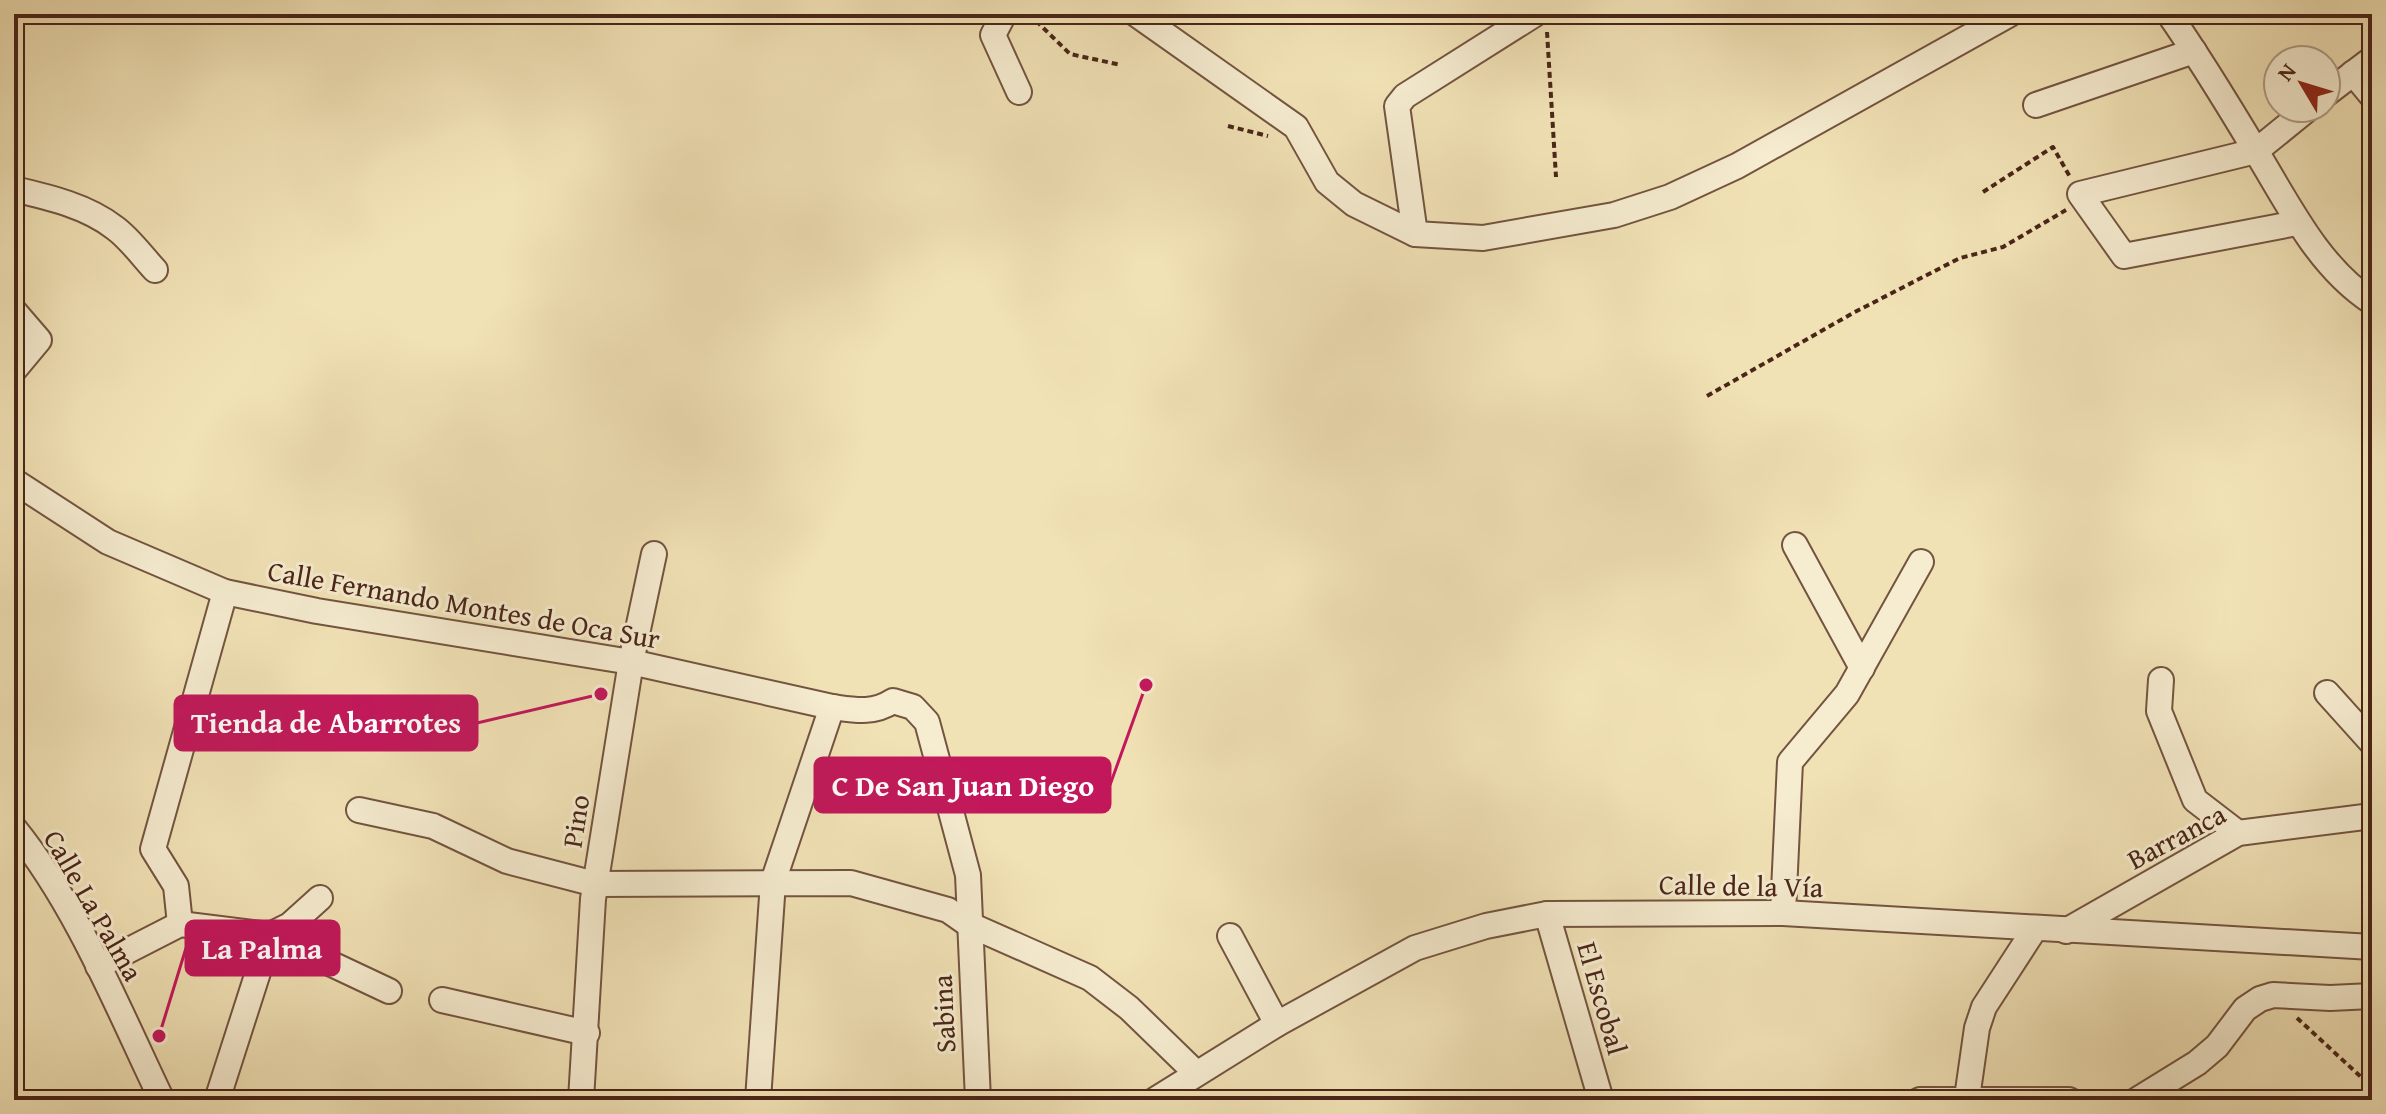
<svg xmlns="http://www.w3.org/2000/svg" width="2386" height="1114" viewBox="0 0 2386 1114" font-family="'Gentium Book Plus',serif">
<style>
.lines{fill:none;stroke-linecap:round;stroke-linejoin:round}
.minor-casing{stroke:#745440;stroke-width:28}
.path{stroke:#4a2518;stroke-width:4;stroke-dasharray:6 4;stroke-linecap:butt}
.minor{stroke:#f6ecd0;stroke-width:24}
.labels{text-anchor:middle;dominant-baseline:central;stroke-width:6;stroke-linejoin:round;paint-order:stroke}
.street-label{font-size:28px;fill:#4a2518;stroke:#f6ecd0}
.leader{fill:none;stroke:#c2185b;stroke-width:3}
.callout-dot{fill:#c2185b;stroke:#f6ecd0;stroke-width:3}
.callout{fill:#c2185b;stroke:#c2185b;stroke-width:3}
.callout-label{font-size:30px;text-anchor:middle;font-weight:bold;fill:#fff}
</style>
<rect width="100%" height="100%" fill="#f1e2b6"/>
<filter id="stains"><feTurbulence type="fractalNoise" baseFrequency=".0025" numOctaves="4"/><feColorMatrix values="0 0 0 0 .2 0 0 0 0 .09 0 0 0 0 .02 0 0 0 .5 -.17"/></filter>
<radialGradient id="worn" r=".72"><stop offset=".6" stop-color="#630" stop-opacity="0"/><stop offset="1" stop-color="#630" stop-opacity=".3"/></radialGradient>
<g class="lines">
<g class="minor-casing">
<g id="minor">
<polyline points="1004,14 993,35 1019,92"/>
<polyline points="1136,14 1296,127 1327,182 1354,204 1415,234 1483,238 1614,215 1670,197 1737,166 2010,14"/>
<path d="M2169,14c30,43 58,89 85,134 34,55 63,118 118,154"/>
<polyline points="2353,73 2372,96"/>
<polyline points="2326,94 2372,59"/>
<polyline points="2036,105 2194,51"/>
<path d="M14,189c34,8 73,17 101,39 15,11 27,28 40,42"/>
<polyline points="2297,223 2124,256 2080,194 2256,151 2309,108"/>
<polyline points="1415,234 1397,106 1405,96 1535,14"/>
<polyline points="14,311 39,340 14,370"/>
<path d="M14,481l94,61 117,50 92,19 314,51 201,45c23,3 41,7 61,-6l20,6 14,15 41,153 10,225"/>
<polyline points="1795,545 1862,668"/>
<polyline points="2161,680 2159,711 2195,800 2238,833"/>
<polyline points="2327,693 2372,743"/>
<polyline points="359,810 433,826 507,861 595,884 851,883 948,910 968,924 1090,978 1129,1008 1196,1073"/>
<path d="M14,828c64,79 104,181 148,272"/>
<polyline points="1783,913 1790,762 1847,694 1921,562"/>
<polyline points="1547,914 1601,1100"/>
<polyline points="180,924 176,886 153,849 225,592"/>
<polyline points="2066,931 2238,833 2372,816"/>
<polyline points="1230,936 1277,1024"/>
<polyline points="98,966 180,924 270,935 389,991"/>
<polyline points="442,1000 587,1033"/>
<polyline points="1967,1098 1977,1028 1984,1007 2034,930"/>
<polyline points="217,1100 270,935 290,925 320,898"/>
<polyline points="581,1100 593,899 631,662 654,554"/>
<polyline points="758,1100 773,882 832,707"/>
<polyline points="1155,1100 1277,1024 1415,948 1486,926 1547,914 1783,913 2372,947"/>
<polyline points="1920,1100 2069,1100"/>
<polyline points="2137,1100 2197,1063 2217,1046 2245,1009 2260,999 2273,995 2330,998 2372,996"/>
</g>
</g>
<g class="path">
<polyline points="1029,14 1070,54 1121,65"/>
<polyline points="1547,32 1556,177"/>
<polyline points="1228,126 1268,136"/>
<polyline points="1983,192 2053,147 2070,177"/>
<polyline points="1707,396 1853,313 1960,258 2003,247 2066,210"/>
<polyline points="2297,1018 2372,1087"/>
</g>
<use href="#minor" class="minor"/>
</g>
<g class="labels">
<g class="street-label">
<text transform="translate(464 604) rotate(10)">Calle Fernando Montes de Oca Sur</text>
<text transform="translate(575 821) rotate(-81)">Pino</text>
<text transform="translate(2176 836) rotate(-28)">Barranca</text>
<text transform="translate(1741 885) rotate(1)">Calle de la Vía</text>
<text transform="translate(94 905) rotate(60)">Calle La Palma</text>
<text transform="translate(1603 998) rotate(74)">El Escobal</text>
<text transform="translate(943 1014) rotate(-93)">Sabina</text>
</g>
</g>
<path class="leader" d="M601 694L477 723M1146 685L1110 785M159 1036L186 948"/>
<g class="callout-dot">
<circle cx="601" cy="694" r="8"/>
<circle cx="1146" cy="685" r="8"/>
<circle cx="159" cy="1036" r="8"/>
</g>
<g class="callout">
<rect x="175" y="696" width="302" height="54" rx="8"/>
<rect x="815" y="758" width="295" height="54" rx="8"/>
<rect x="186" y="921" width="153" height="54" rx="8"/>
</g>
<g class="callout-label">
<text x="326" y="733">Tienda de Abarrotes</text>
<text x="963" y="796">C De San Juan Diego</text>
<text x="262" y="959">La Palma</text>
</g>
<rect width="2386" height="1114" fill="none" stroke="#f1e2b6" stroke-width="48"/>
<rect x="16" y="16" width="2354" height="1082" fill="none" stroke="#4a2518" stroke-width="4"/>
<rect x="24" y="24" width="2338" height="1066" fill="none" stroke="#4a2518" stroke-width="2"/>
<g transform="translate(2302 84) rotate(308)"><circle r="38" fill="#f6ecd0" stroke="#b19c86" stroke-width="2"/>
<path d="M0-6L14 30L0 20L-14 30Z" fill="#8f2418"/>
<text y="-12" font-size="22" font-weight="bold" text-anchor="middle" fill="#4a2518">N</text>
</g>
<rect width="100%" height="100%" filter="url(#stains)"/>
<rect width="100%" height="100%" fill="url(#worn)"/>
</svg>
